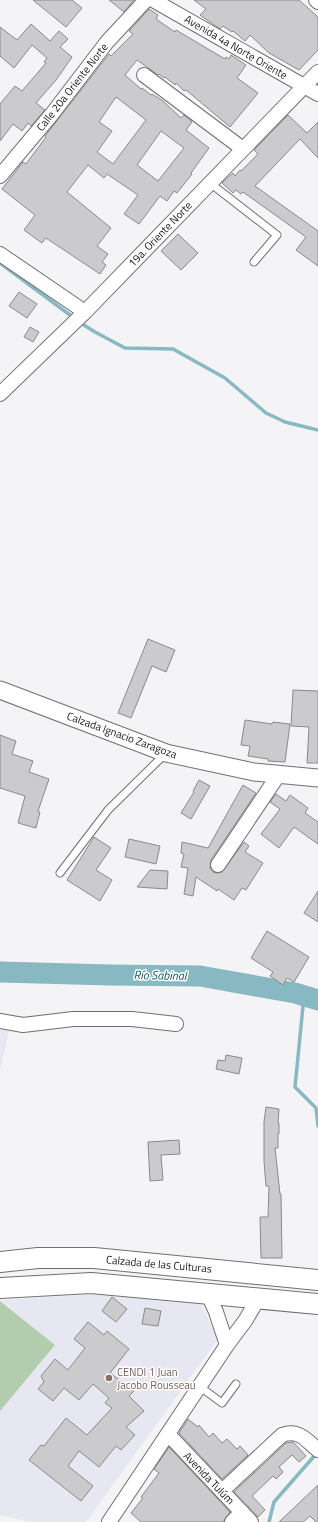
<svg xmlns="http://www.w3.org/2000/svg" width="318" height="1522" viewBox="0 0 318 1522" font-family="'Titillium Web',sans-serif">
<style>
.built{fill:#e7e7f1}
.green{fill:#b1cdad}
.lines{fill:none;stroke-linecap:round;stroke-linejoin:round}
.stream{stroke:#88b9c3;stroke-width:3.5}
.river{stroke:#88b9c3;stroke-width:21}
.building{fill:#cbcbcd;stroke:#8a8a8c;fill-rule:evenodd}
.service-casing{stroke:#707072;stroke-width:9}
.minor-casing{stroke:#707072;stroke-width:16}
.tertiary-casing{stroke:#707072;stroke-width:19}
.secondary-casing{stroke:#707072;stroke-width:22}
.service{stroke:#fff;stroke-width:7}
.minor{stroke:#fff;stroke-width:14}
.tertiary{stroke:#fff;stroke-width:17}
.secondary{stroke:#fff;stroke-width:20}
.education-dot{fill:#8d6e63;stroke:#fff;stroke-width:1.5}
.labels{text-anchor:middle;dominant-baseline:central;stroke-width:3;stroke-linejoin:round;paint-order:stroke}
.street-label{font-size:11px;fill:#1a1a1b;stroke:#fff}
.education-label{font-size:11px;fill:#785e54;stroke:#fff;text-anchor:start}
.water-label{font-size:12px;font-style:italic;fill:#105561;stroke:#fff}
</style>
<rect width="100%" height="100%" fill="#f4f4f6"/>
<g class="built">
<polygon points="0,1024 10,1026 0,1071"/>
<polygon points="102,1294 200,1302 218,1339 86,1522 30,1522 0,1515 0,1411 55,1345 0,1300"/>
</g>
<polygon class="green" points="0,1301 55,1345 0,1411"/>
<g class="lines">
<g class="stream">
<polyline points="0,263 74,318"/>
<polyline points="79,322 95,332 125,348 173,349 225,378 266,413 285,422 318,430"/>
<polyline points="304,996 295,1087 316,1108 318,1126"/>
<polyline points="269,1522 274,1502 316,1454"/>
</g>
<polyline class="river" points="0,972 110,975 200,976 295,993 318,1000"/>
</g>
<g class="building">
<polygon points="33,0 72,0 82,8 66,27"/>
<polygon points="109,0 134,0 124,12"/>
<polygon points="194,0 299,0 318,17 318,50 299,70 269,53 250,35 245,41 233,31 232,32 223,26 220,29 200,15 206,9"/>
<path d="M149,9l9,6 -2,4 19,13 1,-2 49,29 1,-2 3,2 2,-4 15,10 -9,13 21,15 -28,34 -44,-37 -2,1 -8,-8 -1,2 -10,-8 -1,1 -5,-4 -1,1 -21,-15 -12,15 16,14 1,-1 9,7 1,-1 11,7 18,17 3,-3 8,7 -6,8 23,18 -18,25 1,1 -15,19 -3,-2 -7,10 -7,-5 -21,28 -15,-10 14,-19 -31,-21 -3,4 -16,-13 -21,27 44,36 -14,18 11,8 -6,8 4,3 -6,9 -54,-36 -4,5 -18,-13 11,-15 -33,-26 21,-27 3,2 20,-27 -1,-1 64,-82 2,2 22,-22 -4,-3zM116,97l30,23 -33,44 -16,-12 15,-21 -13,-9zM161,131l23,17 -26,33 -21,-16z"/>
<polygon points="31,24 50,41 59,31 68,39 60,47 72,57 56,80 36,103 45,110 31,126 28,123 22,131 13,124 0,141 0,104 15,86 22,91 46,63 44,62 47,58 32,45 14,68 0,56 0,27 17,40"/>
<polygon points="288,115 307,133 318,122 318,158 300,139 255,186 318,231 318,266 296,250 306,237 243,192 241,194 236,190 233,193 222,183 233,173 235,176 240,170 241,171 258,154 254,150"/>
<polygon points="178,234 198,253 181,270 161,251"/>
<polygon points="19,292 37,304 27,318 9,306"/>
<polygon points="30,327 39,332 33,342 24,337"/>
<polygon points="148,639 175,650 166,672 152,666 131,718 118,713"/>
<polygon points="293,690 318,691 318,763 307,763 309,727 291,726"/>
<polygon points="245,720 272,724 273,722 290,724 285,762 268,761 268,759 248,756 250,746 241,745"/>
<polygon points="0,735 16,741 12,754 33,761 29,772 49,779 38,811 40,812 36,828 18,823 25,796 0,788"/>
<polygon points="199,780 210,786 191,819 181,813 194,792 193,791"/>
<polygon points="243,785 256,793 211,860 210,868 213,872 217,873 222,872 244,842 249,846 245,852 263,863 246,890 242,888 234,900 218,889 217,891 196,877 193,896 184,894 188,868 181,867 184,854 181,853 182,842 208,848"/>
<polygon points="276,794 286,801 290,795 308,808 305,813 318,822 318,844 294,827 279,848 261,834 280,809 270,802"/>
<polygon points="94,837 111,848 96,870 112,880 100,901 67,880"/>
<polygon points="129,839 160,846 156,864 125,857"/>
<polygon points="150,870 168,871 167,889 137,887"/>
<polygon points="318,891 318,922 304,913"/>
<polygon points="267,931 309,957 294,982 287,978 283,985 270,976 273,972 251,958"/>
<polygon points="226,1055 242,1058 239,1074 216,1069 218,1060 225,1061"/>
<polygon points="266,1107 279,1109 278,1123 279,1123 279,1134 278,1134 278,1148 275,1148 280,1194 281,1194 282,1258 261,1258 260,1217 268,1217 269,1186 266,1186 264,1161 264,1122"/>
<polygon points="179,1140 180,1154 161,1155 163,1180 150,1181 148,1142"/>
<polygon points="112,1297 127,1309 116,1322 102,1311"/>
<polygon points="145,1308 161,1311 158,1326 142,1324"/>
<polygon points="88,1322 104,1335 107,1331 129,1349 110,1373 134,1391 129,1396 144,1411 126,1427 135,1435 121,1450 116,1446 99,1467 79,1451 68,1466 93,1486 81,1501 29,1460 41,1445 44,1446 66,1418 87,1435 112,1408 105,1403 109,1398 93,1384 79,1400 64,1388 53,1401 38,1389 44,1382 41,1376 55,1359 68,1370 85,1348 74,1339"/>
<polygon points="188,1419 198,1427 199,1425 209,1437 213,1433 222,1443 227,1439 237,1449 240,1446 248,1455 222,1479 179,1433"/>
<polygon points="293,1442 306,1456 299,1462 292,1455 279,1467 283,1472 276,1479 273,1476 252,1496 265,1510 258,1517 234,1492 286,1443"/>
<polygon points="169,1447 230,1512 223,1522 141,1522 131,1513 143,1498 141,1497 159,1473 154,1469"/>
<polygon points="318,1485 318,1522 316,1522 310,1516 303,1522 279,1522"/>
</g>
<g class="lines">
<g class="service-casing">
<g id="service">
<polyline points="210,183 277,235 254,262"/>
<polyline points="60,873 108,810 166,753"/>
<polyline points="199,1386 222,1403 236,1384"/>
</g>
</g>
<g class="minor-casing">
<g id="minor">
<polyline points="153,0 318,94"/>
<polyline points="316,0 318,2"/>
<polyline points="144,75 243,149"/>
<polyline points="0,176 52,114 107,42 146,0"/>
<polyline points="0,254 85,312"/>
<polyline points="0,394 85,312 318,72"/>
<polyline points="218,865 279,774"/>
<polyline points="0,1021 23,1025 73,1019 132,1019 176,1024"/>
<polyline points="208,1294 216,1312 227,1345"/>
<polyline points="168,1434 251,1522"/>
<path d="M222,1491l60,-56c17,-6 24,5 36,15"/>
<polyline points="109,1522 227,1345 245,1321 258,1299"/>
<polyline points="232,1522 242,1512"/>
</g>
</g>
<g class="tertiary-casing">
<polyline id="tertiary" points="0,690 166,753 254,772 318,778"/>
</g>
<g class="secondary-casing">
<g id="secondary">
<polyline points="0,1262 38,1258 94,1258 318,1280"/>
<polyline points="0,1288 91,1283 318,1304"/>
</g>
</g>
<use href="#service" class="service"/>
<use href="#minor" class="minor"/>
<use href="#tertiary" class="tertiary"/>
<use href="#secondary" class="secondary"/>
</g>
<circle class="education-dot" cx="109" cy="1378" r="4"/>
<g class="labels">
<g class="street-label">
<text transform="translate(236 47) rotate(30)">Avenida 4a Norte Oriente</text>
<text transform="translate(72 87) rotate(-52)">Calle 20a Oriente Norte</text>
<text transform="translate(160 234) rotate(-46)">19a. Oriente Norte</text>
<text transform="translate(122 735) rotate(20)">Calzada Ignacio Zaragoza</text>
<text transform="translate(159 1264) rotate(5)">Calzada de las Culturas</text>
<text transform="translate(209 1478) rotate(46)">Avenida Tulúm</text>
</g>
<g class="education-label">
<text x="117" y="1372">CENDI 1 Juan<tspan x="117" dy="13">Jacobo Rousseau</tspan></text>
</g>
<g class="water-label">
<text transform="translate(160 975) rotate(1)">Río Sabinal</text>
</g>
</g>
</svg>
